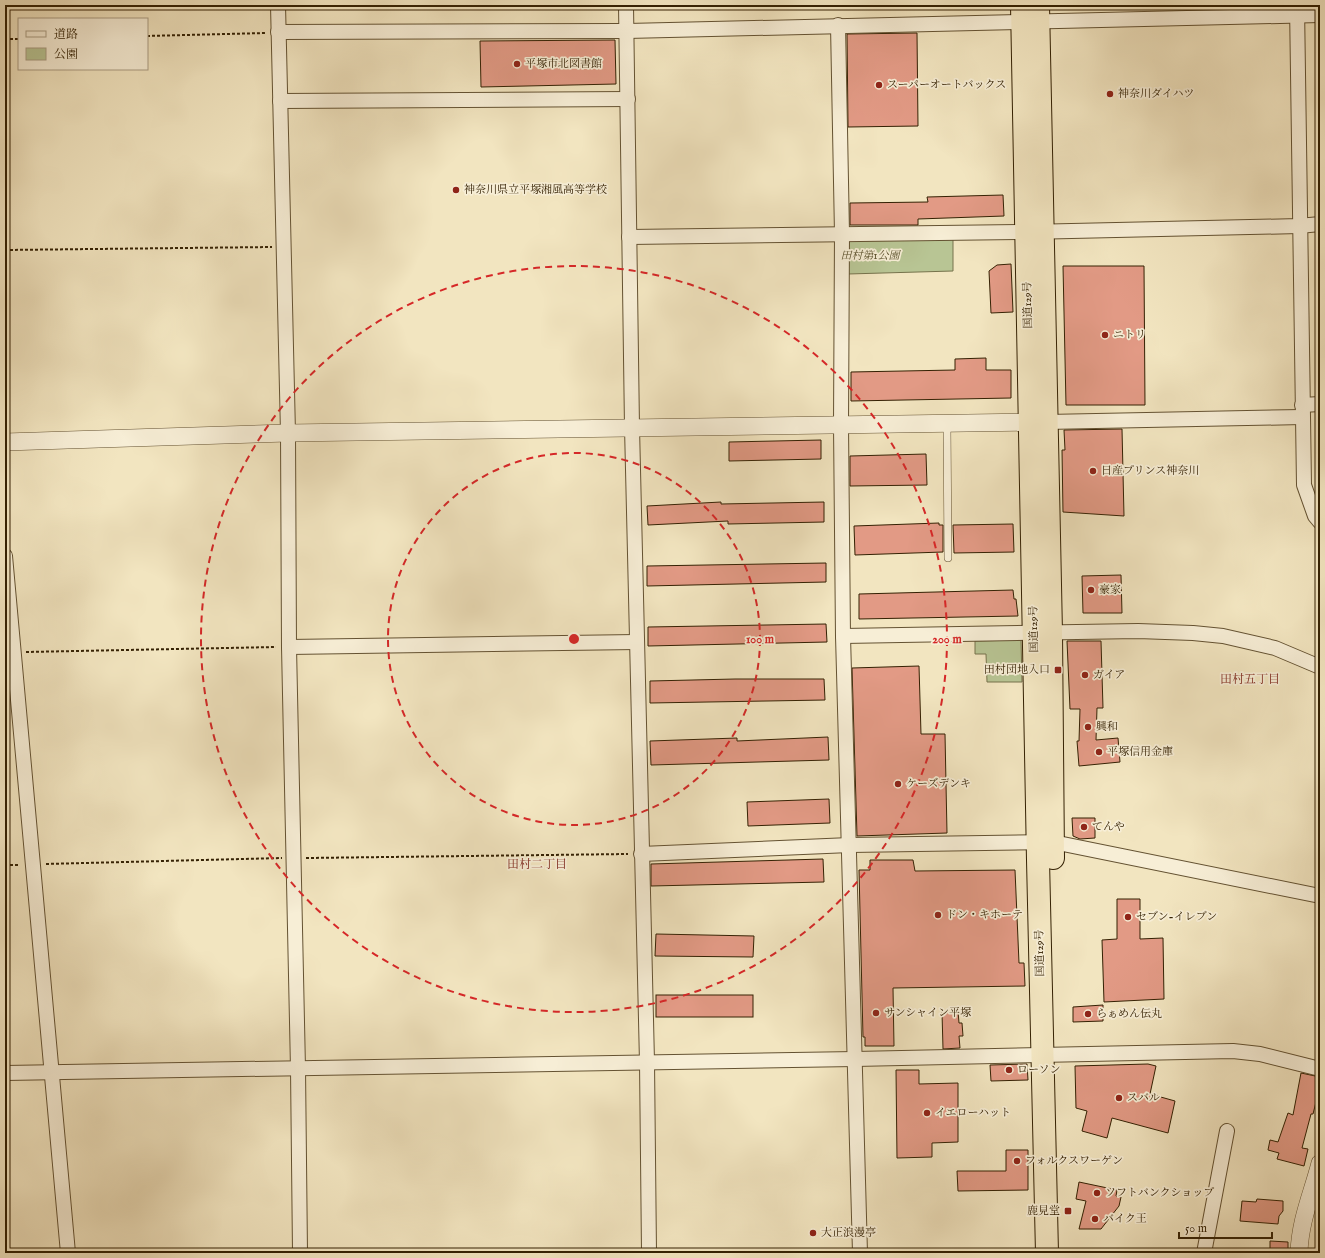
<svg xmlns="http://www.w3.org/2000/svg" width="1325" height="1258" viewBox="0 0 1325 1258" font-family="'IM FELL English','Noto Serif JP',serif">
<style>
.green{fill:#b8c594;stroke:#76734c}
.building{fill:#e29a85;stroke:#342103}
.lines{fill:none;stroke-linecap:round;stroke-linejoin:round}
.service-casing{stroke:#645232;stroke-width:8}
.minor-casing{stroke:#645232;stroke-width:16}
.tertiary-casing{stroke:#645232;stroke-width:18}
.trunk-casing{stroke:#342103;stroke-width:24}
.path{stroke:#342103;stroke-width:2;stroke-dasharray:3 2;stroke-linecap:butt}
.service{stroke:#f7eed6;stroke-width:7}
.minor{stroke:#f7eed6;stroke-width:14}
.tertiary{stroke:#f7eed6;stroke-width:17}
.trunk{stroke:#f2e5c0;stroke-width:22}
.ring{fill:none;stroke:#d62828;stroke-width:2;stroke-dasharray:7 5}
.poi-dot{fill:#8f2418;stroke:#f7eed6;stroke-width:1.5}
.labels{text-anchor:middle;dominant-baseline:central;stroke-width:3.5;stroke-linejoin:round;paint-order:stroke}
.poi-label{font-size:11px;fill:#342103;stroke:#f7eed6;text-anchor:start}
.park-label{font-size:11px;font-style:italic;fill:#5c522e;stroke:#f7eed6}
.street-label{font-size:11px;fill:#342103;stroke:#f7eed6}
.neighbourhood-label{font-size:12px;fill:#7a1f14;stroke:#f7eed6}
.centre{fill:#d62828;stroke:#f7eed6;stroke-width:2}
.ring-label{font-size:12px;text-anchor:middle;font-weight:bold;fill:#d62828;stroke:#f7eed6;stroke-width:3.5;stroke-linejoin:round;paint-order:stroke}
</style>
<rect width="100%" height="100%" fill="#f2e5c0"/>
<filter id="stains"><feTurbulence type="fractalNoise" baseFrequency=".005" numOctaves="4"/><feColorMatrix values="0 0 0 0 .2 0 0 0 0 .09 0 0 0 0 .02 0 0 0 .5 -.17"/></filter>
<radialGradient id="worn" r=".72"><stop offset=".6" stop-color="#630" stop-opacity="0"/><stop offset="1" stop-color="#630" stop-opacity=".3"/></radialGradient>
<g class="green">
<polygon points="953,237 953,271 848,274 847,242 850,239"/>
<polygon points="1021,640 1022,682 987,682 986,654 975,654 975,641"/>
</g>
<g class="building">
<polygon points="917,33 918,126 848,127 847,34"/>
<polygon points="615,40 616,84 481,87 480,41"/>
<polygon points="1003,195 1004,216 918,219 918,225 850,225 850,203 928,202 927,197"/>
<polygon points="1011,264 1013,312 991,313 989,271 997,265"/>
<polygon points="1063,266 1144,266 1145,405 1066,405"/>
<polygon points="986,358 986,370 1011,370 1011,398 851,401 851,372 955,370 955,359"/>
<polygon points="1122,429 1124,516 1063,512 1062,450 1065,450 1064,430"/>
<polygon points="821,440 821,459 729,461 729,442"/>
<polygon points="926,454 927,485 850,486 850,456"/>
<polygon points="721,502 721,504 824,502 824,522 728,524 728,521 648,525 647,506"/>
<polygon points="939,523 939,525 943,525 943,552 855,555 854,526"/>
<polygon points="1013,524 1014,552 954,553 953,525"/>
<polygon points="826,563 826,582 647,586 647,566"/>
<polygon points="1121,575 1122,613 1083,613 1082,576"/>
<polygon points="1013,590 1014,599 1016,599 1018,616 859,619 859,594"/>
<polygon points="826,624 827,642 648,646 648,627"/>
<polygon points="1067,641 1101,641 1103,708 1097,708 1096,740 1118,738 1120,762 1079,766 1077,741 1079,741 1080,709 1070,709"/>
<polygon points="919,666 921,734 945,734 947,833 857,836 852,668"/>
<polygon points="735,679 824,679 825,700 650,703 650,681"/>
<polygon points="828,737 829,760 651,765 650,741 737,738 737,741"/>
<polygon points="829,799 830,823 748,826 747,802"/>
<polygon points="1072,818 1095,818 1095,838 1080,839 1073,836"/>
<polygon points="823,859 824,882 651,886 651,864"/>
<polygon points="870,860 913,860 915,871 1015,870 1019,963 1024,963 1025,986 893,988 894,1046 865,1046 865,1037 863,1037 859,870 870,870"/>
<polygon points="1117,899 1140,899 1140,939 1163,938 1164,999 1104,1002 1102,940 1117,939"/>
<polygon points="656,934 754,936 753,957 655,956"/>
<rect x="656" y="995" width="97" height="22"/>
<polygon points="1103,1005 1103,1021 1073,1022 1073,1007"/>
<polygon points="958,1011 959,1023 962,1023 963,1036 959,1036 960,1048 943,1049 942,1012"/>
<polygon points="1027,1064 1028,1080 991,1081 990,1065"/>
<polygon points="1148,1064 1156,1066 1150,1094 1175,1101 1168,1133 1112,1118 1107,1138 1082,1131 1087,1111 1076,1108 1075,1066"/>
<polygon points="896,1070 919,1070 919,1084 958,1083 958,1142 932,1143 932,1157 897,1158"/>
<polygon points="1301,1073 1320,1077 1320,1086 1313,1114 1311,1114 1302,1148 1308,1149 1304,1166 1277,1159 1279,1153 1268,1150 1270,1140 1278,1142 1288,1113 1293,1115"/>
<polygon points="1006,1150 1028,1150 1028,1190 958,1191 957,1171 1006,1171"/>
<polygon points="1079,1182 1117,1190 1116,1196 1121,1197 1119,1206 1101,1229 1079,1229 1086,1201 1076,1199"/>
<polygon points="1257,1199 1283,1201 1283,1211 1279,1216 1278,1224 1240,1221 1242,1201 1256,1202"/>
<polygon points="1270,1241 1288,1242 1288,1253 1270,1253"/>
</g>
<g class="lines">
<g class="service-casing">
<polyline id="service" points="947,424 948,558"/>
</g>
<g class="minor-casing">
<g id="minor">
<polyline points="278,5 288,433 289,647 298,1069 300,1253"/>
<polyline points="626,5 632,427 647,1062 649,1253"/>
<polyline points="1297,5 1304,485 1315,516 1320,522"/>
<polyline points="838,25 842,234 841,425 843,636 860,1253"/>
<polyline points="278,32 627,31 1320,15"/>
<polyline points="280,101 628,99"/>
<polyline points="629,237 1027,232 1299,226 1320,224"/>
<polyline points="1302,405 1320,404"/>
<polyline points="1046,422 1302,417"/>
<polyline points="5,556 68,1253"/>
<polyline points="843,636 1138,631 1193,633 1223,636 1275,648 1320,667"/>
<polyline points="289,647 637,642"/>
<polyline points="641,854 850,845 1053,842 1320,896"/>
<polyline points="5,1073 855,1059 1233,1051 1260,1054 1320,1069"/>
<polyline points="1204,1253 1227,1131"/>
</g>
</g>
<g class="tertiary-casing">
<g id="tertiary">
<polyline points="5,442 288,433 1043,422"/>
<path d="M1299,1253c1,-33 13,-59 21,-90"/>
</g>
</g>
<g class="trunk-casing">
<g id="trunk">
<polyline points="1022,5 1038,860 1047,1253"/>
<polyline points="1038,5 1051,633 1053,858"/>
</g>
</g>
<g class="path">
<polyline points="147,36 266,33"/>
<polyline points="5,39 19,39"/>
<polyline points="5,250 272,247"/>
<polyline points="26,652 276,647"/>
<polyline points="306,858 628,854"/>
<polyline points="46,864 282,858"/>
<polyline points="5,865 20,865"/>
</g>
<use href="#service" class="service"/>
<use href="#minor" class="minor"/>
<use href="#tertiary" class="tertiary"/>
<use href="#trunk" class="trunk"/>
</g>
<g class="ring">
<circle cx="574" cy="639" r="186"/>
<circle cx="574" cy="639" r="373"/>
</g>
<g class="poi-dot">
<circle cx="517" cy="64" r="4"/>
<circle cx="879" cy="85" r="4"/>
<circle cx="1110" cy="94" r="4"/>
<circle cx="456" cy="190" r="4"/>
<circle cx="1105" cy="335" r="4"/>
<circle cx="1093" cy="471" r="4"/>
<circle cx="1091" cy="590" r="4"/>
<rect x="1054" y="666" width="8" height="8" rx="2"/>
<circle cx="1085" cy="675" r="4"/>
<circle cx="1088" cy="727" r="4"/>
<circle cx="1099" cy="752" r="4"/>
<circle cx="898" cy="784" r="4"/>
<circle cx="1084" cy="827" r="4"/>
<circle cx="938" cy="915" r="4"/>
<circle cx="1128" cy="917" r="4"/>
<circle cx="876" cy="1013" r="4"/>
<circle cx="1088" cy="1014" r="4"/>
<circle cx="1009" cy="1070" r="4"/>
<circle cx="1119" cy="1098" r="4"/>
<circle cx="927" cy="1113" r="4"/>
<circle cx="1017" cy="1161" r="4"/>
<circle cx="1097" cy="1193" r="4"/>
<rect x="1064" y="1207" width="8" height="8" rx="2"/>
<circle cx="1095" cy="1219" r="4"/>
<circle cx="813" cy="1233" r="4"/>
</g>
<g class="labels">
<g class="poi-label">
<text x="525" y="64">平塚市北図書館</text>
<text x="887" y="85">スーパーオートバックス</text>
<text x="1118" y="94">神奈川ダイハツ</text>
<text x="464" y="190">神奈川県立平塚湘風高等学校</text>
<text x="1113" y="335">ニトリ</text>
<text x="1101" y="471">日産プリンス神奈川</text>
<text x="1099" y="590">豪家</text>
<text x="1050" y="670" text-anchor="end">田村団地入口</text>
<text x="1093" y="675">ガイア</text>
<text x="1096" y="727">興和</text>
<text x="1107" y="752">平塚信用金庫</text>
<text x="906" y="784">ケーズデンキ</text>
<text x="1092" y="827">てんや</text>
<text x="946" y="915">ドン・キホーテ</text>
<text x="1136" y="917">セブン-イレブン</text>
<text x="884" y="1013">サンシャイン平塚</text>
<text x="1096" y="1014">らぁめん伝丸</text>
<text x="1017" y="1070">ローソン</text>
<text x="1127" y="1098">スバル</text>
<text x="935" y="1113">イエローハット</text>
<text x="1025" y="1161">フォルクスワーゲン</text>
<text x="1105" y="1193">ソフトバンクショップ</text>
<text x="1060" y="1211" text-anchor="end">鹿見堂</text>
<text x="1103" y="1219">バイク王</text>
<text x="821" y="1233">大正浪漫亭</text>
</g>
<g class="park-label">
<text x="870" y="256">田村第1公園</text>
</g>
<g class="street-label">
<text transform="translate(1028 305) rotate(-91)">国道129号</text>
<text transform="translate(1034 629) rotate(-91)">国道129号</text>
<text transform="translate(1040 953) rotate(-91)">国道129号</text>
</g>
<g class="neighbourhood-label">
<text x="1250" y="679">田村五丁目</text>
<text x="537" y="864">田村二丁目</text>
</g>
</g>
<circle cx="574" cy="639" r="6" class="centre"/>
<g class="ring-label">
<text x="760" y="643">100 m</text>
<text x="947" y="643">200 m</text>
</g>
<rect width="1325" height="1258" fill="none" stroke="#f2e5c0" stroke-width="20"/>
<rect x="6" y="6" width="1313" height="1246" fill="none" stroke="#342103" stroke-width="2"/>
<rect x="10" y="10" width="1305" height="1238" fill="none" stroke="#342103"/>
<rect x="18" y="18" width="130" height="52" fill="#f7eed6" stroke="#a99c82"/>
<rect x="26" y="31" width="20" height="6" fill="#f7eed6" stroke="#a99c82"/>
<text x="54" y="38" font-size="12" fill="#342103">道路</text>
<rect x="26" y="48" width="20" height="12" fill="#b8c594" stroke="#a99c82"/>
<text x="54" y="58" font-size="12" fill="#342103">公園</text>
<path d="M1179 1232v6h93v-6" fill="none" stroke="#342103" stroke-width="2"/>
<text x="1185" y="1232" font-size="12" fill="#342103" stroke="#f7eed6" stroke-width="3" paint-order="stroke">50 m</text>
<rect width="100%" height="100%" filter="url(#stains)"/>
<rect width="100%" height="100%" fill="url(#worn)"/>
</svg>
